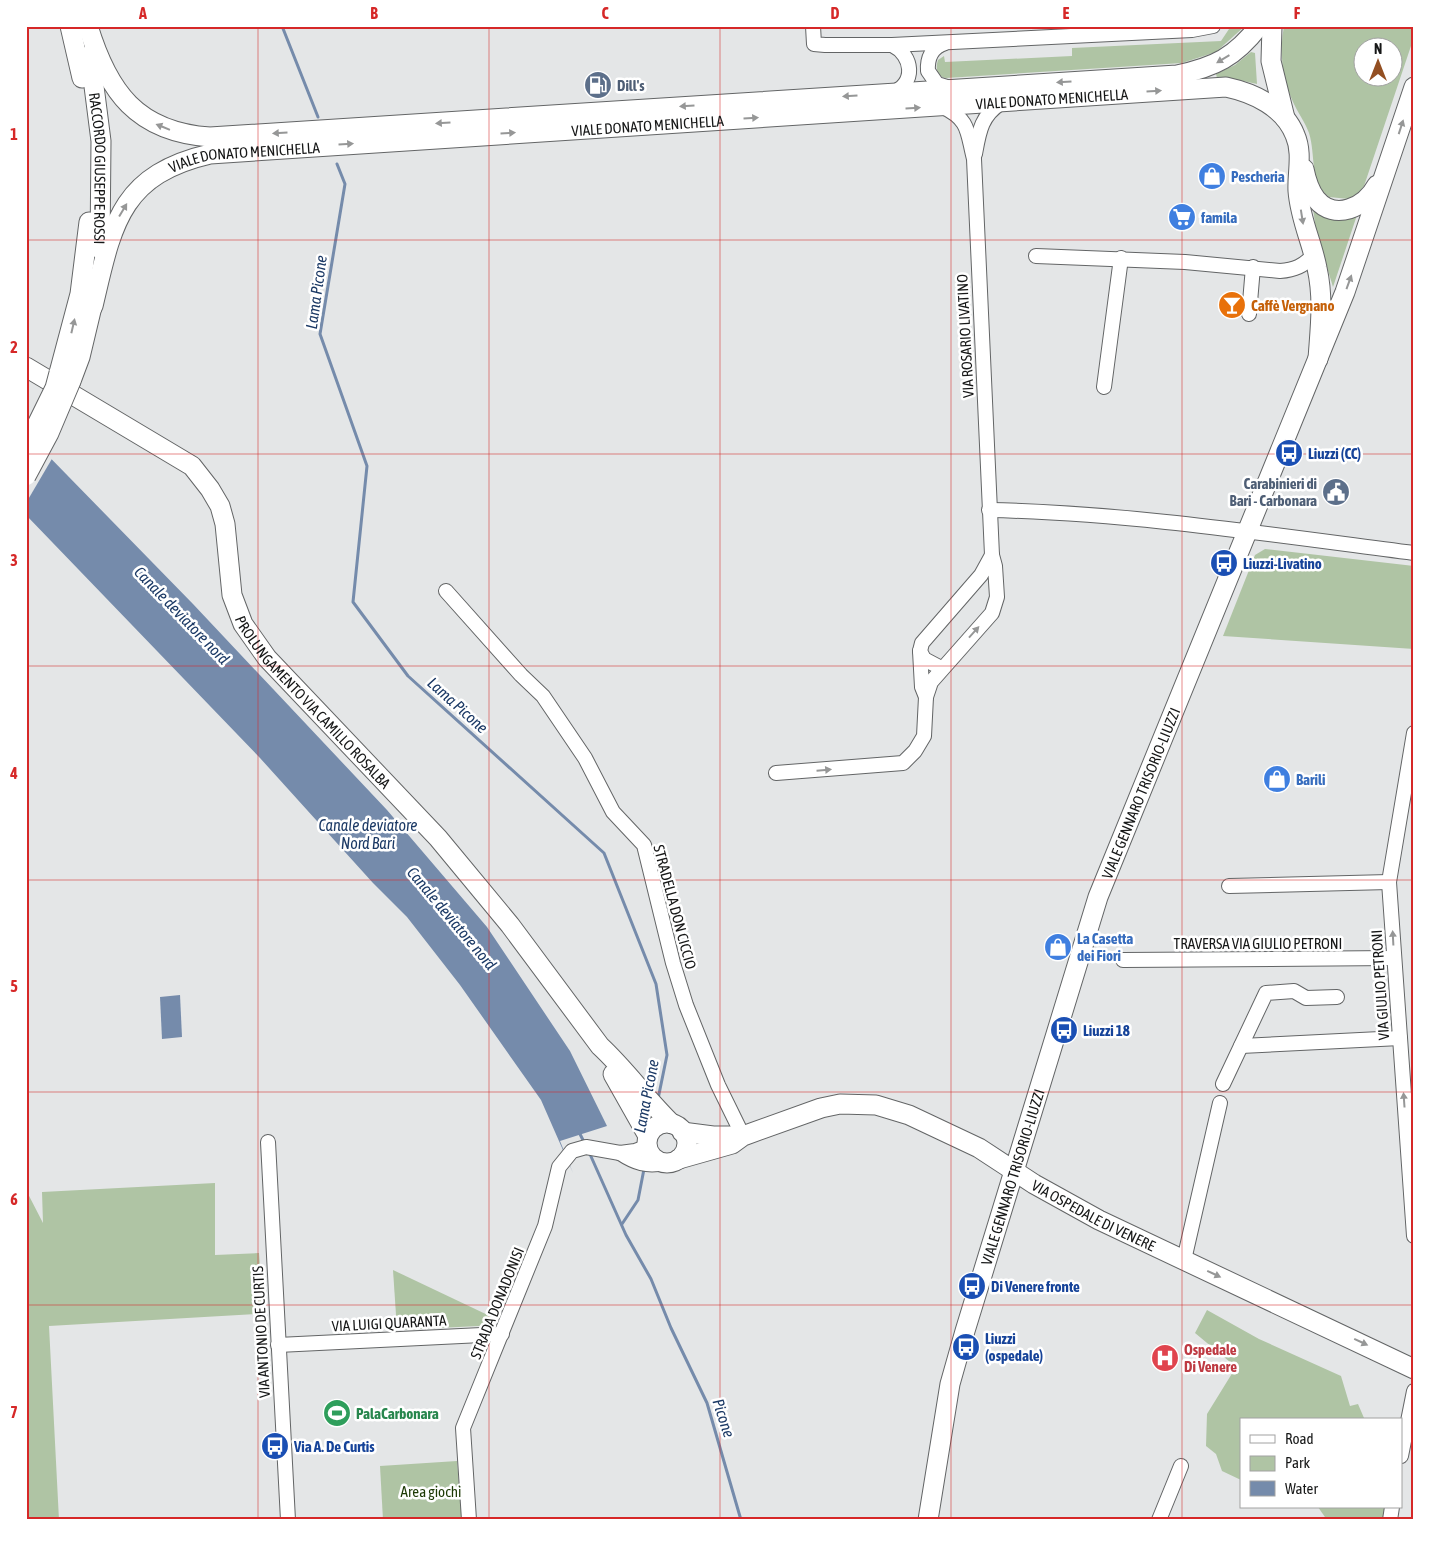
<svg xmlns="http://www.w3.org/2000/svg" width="1440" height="1546" viewBox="0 0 1440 1546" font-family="'Asap Condensed',sans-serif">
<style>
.green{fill:#afc4a4;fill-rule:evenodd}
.water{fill:#758bab}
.pier{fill:#e4e6e7}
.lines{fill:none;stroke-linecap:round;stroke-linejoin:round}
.stream{stroke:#758bab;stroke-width:3}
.street-casing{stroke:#636566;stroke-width:16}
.secondary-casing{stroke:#636566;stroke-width:21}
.street{stroke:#fff;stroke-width:14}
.secondary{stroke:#fff;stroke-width:19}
.secondary-bridge-casing{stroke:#636566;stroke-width:21;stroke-linecap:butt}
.secondary-bridge{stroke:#fff;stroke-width:19}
.oneway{fill:#969797}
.grid{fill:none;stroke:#d62828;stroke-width:1;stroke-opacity:0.55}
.labels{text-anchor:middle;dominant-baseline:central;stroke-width:5;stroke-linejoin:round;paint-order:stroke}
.service-label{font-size:15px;font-weight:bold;fill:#4e5e75;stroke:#fff;text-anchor:start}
.street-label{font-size:15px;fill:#161717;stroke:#fff}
.shop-label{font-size:15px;font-weight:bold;fill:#366cbe;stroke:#fff;text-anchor:start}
.food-label{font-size:15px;font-weight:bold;fill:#c56008;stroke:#fff;text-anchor:start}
.transit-label{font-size:15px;font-weight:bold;fill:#164399;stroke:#fff;text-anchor:start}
.health-label{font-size:15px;font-weight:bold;fill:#be3a42;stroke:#fff;text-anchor:start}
.leisure-label{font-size:15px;font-weight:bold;fill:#27864d;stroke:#fff;text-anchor:start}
.park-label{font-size:15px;fill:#1c3904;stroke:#fff}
.water-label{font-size:16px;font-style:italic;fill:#1b3965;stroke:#fff}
.neatline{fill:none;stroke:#d62828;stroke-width:2}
.grid-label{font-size:16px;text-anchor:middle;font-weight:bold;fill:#d62828}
</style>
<rect width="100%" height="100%" fill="#e4e6e7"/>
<g class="green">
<path d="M1231,26h14l-29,26 -34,11 -236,15c-9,-1 -11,-10 -8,-18l6,-4 1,6 127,-6v-8l149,-7z"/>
<path d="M1284,26h130v11l-50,149 -4,5 -11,8 -20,-2c-20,-15 -13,-42 -20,-64 -4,-11 -11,-20 -16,-31 -11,-24 -14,-50 -9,-76zM1362,48h30v30h-30z"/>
<polygon points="1251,52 1255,53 1257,84 1234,79 1217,78 1216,74 1235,65"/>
<polygon points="1313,208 1357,215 1333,287 1316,231"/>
<polygon points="1265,549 1414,566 1414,649 1223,636 1255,555"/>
<polygon points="215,1183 215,1255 259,1253 263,1307 256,1307 256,1314 49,1326 59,1520 26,1520 26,1190 43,1223 42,1192"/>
<polygon points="393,1270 492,1317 489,1322 479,1326 397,1330"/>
<polygon points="1207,1310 1259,1339 1341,1376 1350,1406 1358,1404 1364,1418 1368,1420 1241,1420 1241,1480 1222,1471 1216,1454 1206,1446 1207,1414 1236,1367 1195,1333"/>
<polygon points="457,1461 462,1520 383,1520 380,1466"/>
<polygon points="1318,1507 1385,1507 1383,1520 1327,1520"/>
</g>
<g class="water">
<polygon points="26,433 193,604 387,810 487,927 570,1051 607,1126 560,1141 573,1173 541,1100 460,985 407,917 373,883 260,758 26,515"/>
<polygon points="180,995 182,1037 162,1039 160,997"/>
</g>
<polygon class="pier" points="26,430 53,457 26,503"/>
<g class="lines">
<g class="stream">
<polyline points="282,26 318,117"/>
<polyline points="337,164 345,184 320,334 367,466 353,602 408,676 604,853 656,984 667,1055 658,1099"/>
<polyline points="579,1132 585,1144"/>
<polyline points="589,1152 626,1235 651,1279 671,1328 707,1403 741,1520"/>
<polyline points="622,1224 638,1200 644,1169"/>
</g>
<g class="street-casing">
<g id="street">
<polyline points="813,26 814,44 825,45 892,45 1192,30 1213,26"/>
<path d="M945,43c-13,4 -18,15 -17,28l9,13 13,4"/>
<path d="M891,93c26,-9 22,-38 1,-48"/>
<path d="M943,107c27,13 24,25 31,52l18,396"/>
<path d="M975,154c4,-22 6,-38 26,-51"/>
<path d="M1036,256l149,6 95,9c15,-1 23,-5 34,-16"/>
<polyline points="1249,314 1253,267"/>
<polyline points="1104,387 1121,258"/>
<path d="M989,510c142,3 284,25 425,43"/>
<polyline points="446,591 521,675 543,696 585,758 613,812 644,845 673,963 686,1005 718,1085 743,1136"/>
<polyline points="920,651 922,687 926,697"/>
<polyline points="1414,733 1389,882 1414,1236"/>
<polyline points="776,773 903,763 915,751 924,736 926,697 931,682 992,613 997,597 995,566 992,555 981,575 922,643 920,651 924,659 941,668"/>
<polyline points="1229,886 1389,882"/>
<polyline points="1123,960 1394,958"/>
<polyline points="1241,1046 1400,1038"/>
<polyline points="1223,1084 1266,993 1294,991 1306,998 1337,997"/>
<polyline points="268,1142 288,1520"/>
<path d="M620,1153c15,10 27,14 45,10"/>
<polyline points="1184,1260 1220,1103"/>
<polyline points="278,1345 502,1334"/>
<polyline points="1401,1456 1414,1391"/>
<polyline points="469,1520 463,1428 545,1226 559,1167 572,1151 586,1147 620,1153 635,1151 643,1148 647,1142"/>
<polyline points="1159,1520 1181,1466"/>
<polyline points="1390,1520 1392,1507"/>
</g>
</g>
<g class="secondary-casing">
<g id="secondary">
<polyline points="70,26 82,78"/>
<path d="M88,26c20,66 49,106 122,111l967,-62c38,-8 58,-18 82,-49"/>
<polyline points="1272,26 1271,61 1285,118"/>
<path id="s1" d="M90,55l11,86 -1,108"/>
<path d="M1304,169c2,10 5,21 12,30 19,23 49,8 61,-14"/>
<path id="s2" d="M93,306c19,-80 26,-131 117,-152l1016,-67c28,6 58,20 69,48 8,18 2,38 3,56 2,28 14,51 19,77 7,31 3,61 1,91"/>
<path id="s3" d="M26,367l166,99 18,23 10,17 5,18 7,71 11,29 24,34 171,180 72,87 90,121c26,24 47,54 72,78"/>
<polyline points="59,373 80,294 89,222"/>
<polyline points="71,381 80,357 95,294"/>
<polyline points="613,1074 648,1136"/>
<circle cx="667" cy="1143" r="20"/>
<polyline points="682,1132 713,1136 737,1136"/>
<path id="s4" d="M679,1159l53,-15 11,-8 78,-28 19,-4 36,1 33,10 70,33 55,36 65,36 315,149"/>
<path id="s5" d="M928,1520l22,-136 15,-53 133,-434 247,-605 69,-205"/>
</g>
</g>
<use href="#street" class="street"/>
<use href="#secondary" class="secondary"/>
<g class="secondary-bridge-casing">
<g id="secondary-bridge">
<polyline points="26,447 55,388 59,373"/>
<polyline points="26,476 49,433 71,381"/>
</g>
</g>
<use href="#secondary-bridge" class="secondary-bridge"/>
</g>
<defs><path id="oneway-solid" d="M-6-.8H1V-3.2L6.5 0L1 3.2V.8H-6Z" transform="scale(1.25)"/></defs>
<g class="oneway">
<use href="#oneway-solid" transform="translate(1223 59) rotate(149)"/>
<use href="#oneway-solid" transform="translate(1064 82) rotate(176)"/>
<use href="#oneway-solid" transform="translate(1154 91) rotate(-4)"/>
<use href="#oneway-solid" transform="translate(850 96) rotate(176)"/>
<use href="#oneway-solid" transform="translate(687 106) rotate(176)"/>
<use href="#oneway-solid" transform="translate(913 108) rotate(-4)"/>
<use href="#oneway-solid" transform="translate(751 118) rotate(-4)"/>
<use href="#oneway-solid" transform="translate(443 123) rotate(176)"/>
<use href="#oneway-solid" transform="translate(163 127) rotate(-158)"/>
<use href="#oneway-solid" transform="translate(1401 127) rotate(-72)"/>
<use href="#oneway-solid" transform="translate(280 133) rotate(177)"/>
<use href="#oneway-solid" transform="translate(508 133) rotate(-4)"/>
<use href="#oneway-solid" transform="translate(346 144) rotate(-4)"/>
<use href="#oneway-solid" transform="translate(123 210) rotate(-59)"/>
<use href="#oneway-solid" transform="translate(1302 217) rotate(81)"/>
<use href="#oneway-solid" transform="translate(1349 282) rotate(-70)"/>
<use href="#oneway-solid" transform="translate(73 326) rotate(-77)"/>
<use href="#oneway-solid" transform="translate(974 632) rotate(-48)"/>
<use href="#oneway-solid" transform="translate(824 770) rotate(-5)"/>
<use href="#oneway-solid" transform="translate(1393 938) rotate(-93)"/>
<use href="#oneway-solid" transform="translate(1404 1100) rotate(-94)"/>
<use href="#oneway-solid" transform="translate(1214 1274) rotate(25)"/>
<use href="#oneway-solid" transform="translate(1361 1342) rotate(25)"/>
</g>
<path class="grid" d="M258,26v1494M489,26v1494M720,26v1494M951,26v1494M1182,26v1494M26,240h1388M26,454h1388M26,666h1388M26,880h1388M26,1092h1388M26,1305h1388"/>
<defs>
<g id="fuel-disc" transform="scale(1.4375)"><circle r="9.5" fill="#5c6f8a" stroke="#fff"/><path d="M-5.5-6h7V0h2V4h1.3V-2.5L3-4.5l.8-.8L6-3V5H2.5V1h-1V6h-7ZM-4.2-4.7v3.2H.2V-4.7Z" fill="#fff"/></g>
<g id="shop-disc" transform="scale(1.4375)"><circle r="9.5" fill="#3f7fe0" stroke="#fff"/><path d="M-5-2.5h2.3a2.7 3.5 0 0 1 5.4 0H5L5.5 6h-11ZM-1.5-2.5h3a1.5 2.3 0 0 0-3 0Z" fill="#fff"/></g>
<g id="supermarket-disc" transform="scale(1.4375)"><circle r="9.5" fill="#3f7fe0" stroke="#fff"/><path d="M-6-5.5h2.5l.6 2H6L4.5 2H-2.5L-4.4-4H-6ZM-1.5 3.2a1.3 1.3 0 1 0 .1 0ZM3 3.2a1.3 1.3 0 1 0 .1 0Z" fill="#fff"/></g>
<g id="bar-disc" transform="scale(1.4375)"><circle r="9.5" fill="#e8710a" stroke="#fff"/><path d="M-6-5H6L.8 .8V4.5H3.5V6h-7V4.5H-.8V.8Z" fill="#fff"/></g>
<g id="bus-disc" transform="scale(1.4375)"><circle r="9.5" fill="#1a4fb4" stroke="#fff"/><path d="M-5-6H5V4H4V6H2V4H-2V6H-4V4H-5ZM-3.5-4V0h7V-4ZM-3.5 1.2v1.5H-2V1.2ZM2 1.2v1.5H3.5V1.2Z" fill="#fff"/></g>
<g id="civic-disc" transform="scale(1.4375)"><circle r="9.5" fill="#5c6f8a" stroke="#fff"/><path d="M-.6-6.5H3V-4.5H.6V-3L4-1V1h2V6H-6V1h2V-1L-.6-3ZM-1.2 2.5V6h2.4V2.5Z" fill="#fff"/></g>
<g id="hospital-disc" transform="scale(1.4375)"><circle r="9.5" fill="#e0444e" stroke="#fff"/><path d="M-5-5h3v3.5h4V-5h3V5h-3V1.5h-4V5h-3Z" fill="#fff"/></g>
<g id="stadium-disc" transform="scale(1.4375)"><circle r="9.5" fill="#2e9e5b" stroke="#fff"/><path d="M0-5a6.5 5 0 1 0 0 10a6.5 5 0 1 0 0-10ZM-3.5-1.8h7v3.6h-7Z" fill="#fff"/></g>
</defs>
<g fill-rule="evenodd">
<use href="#fuel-disc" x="598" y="85"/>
<use href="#shop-disc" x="1212" y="176"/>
<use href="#supermarket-disc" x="1182" y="217"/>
<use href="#bar-disc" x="1232" y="305"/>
<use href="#bus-disc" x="1289" y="453"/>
<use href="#civic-disc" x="1336" y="492"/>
<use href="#bus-disc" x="1224" y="563"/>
<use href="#shop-disc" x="1277" y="779"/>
<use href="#shop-disc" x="1058" y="947"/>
<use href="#bus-disc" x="1064" y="1030"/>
<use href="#bus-disc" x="972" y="1286"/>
<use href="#bus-disc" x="966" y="1347"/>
<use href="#hospital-disc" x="1165" y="1358"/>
<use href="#stadium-disc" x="337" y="1413"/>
<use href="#bus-disc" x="275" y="1446"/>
</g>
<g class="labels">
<g class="service-label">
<text x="617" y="85">Dill's</text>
<text x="1317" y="483" text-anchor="end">Carabinieri di<tspan x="1317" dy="17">Bari - Carbonara</tspan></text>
</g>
<g class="street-label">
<text stroke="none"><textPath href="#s2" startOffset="1051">VIALE DONATO MENICHELLA</textPath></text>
<text stroke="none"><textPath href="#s2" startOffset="646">VIALE DONATO MENICHELLA</textPath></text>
<text stroke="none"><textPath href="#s2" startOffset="241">VIALE DONATO MENICHELLA</textPath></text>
<text stroke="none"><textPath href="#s1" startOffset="114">RACCORDO GIUSEPPE ROSSI</textPath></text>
<text transform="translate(965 336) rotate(-93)">VIA ROSARIO LIVATINO</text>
<text stroke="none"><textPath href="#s3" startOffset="468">PROLUNGAMENTO VIA CAMILLO ROSALBA</textPath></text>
<text stroke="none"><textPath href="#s5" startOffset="759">VIALE GENNARO TRISORIO-LIUZZI</textPath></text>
<text transform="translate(675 907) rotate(75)">STRADELLA DON CICCIO</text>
<text x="1258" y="943">TRAVERSA VIA GIULIO PETRONI</text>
<text transform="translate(1380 985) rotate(-94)">VIA GIULIO PETRONI</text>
<text stroke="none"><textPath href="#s5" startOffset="354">VIALE GENNARO TRISORIO-LIUZZI</textPath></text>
<text stroke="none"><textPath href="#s4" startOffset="452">VIA OSPEDALE DI VENERE</textPath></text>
<text transform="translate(497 1303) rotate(-68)">STRADA DONADONISI</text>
<text transform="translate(389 1323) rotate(-3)">VIA LUIGI QUARANTA</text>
<text transform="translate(261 1332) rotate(-93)">VIA ANTONIO DE CURTIS</text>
</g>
<g class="shop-label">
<text x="1231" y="176">Pescheria</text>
<text x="1201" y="217">famila</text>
<text x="1296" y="779">Barili</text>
<text x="1077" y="938">La Casetta<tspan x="1077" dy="17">dei Fiori</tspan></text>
</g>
<g class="food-label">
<text x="1251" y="305">Caffè Vergnano</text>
</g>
<g class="transit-label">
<text x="1308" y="453">Liuzzi (CC)</text>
<text x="1243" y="563">Liuzzi-Livatino</text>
<text x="1083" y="1030">Liuzzi 18</text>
<text x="991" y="1286">Di Venere fronte</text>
<text x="985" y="1338">Liuzzi<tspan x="985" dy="17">(ospedale)</tspan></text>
<text x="294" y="1446">Via A. De Curtis</text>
</g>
<g class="health-label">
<text x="1184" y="1349">Ospedale<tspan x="1184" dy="17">Di Venere</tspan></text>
</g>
<g class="leisure-label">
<text x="356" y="1413">PalaCarbonara</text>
</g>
<g class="park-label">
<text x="431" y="1491">Area giochi</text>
</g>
<g class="water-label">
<text transform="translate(316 292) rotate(-82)">Lama Picone</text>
<text transform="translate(182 615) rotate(46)">Canale deviatore nord</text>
<text transform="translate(458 705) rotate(42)">Lama Picone</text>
<text x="368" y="825">Canale deviatore<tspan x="368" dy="18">Nord Bari</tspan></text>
<text transform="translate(452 918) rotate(50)">Canale deviatore nord</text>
<text transform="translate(646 1096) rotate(-79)">Lama Picone</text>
<text transform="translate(724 1418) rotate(72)">Picone</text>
</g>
</g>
<rect width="1440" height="1546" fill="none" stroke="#ffffff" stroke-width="55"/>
<rect x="1240" y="1418" width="162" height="90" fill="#ffffff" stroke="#a2a2a2"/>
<rect x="1250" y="1435" width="25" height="8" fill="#ffffff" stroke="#a2a2a2"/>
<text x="1285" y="1444" font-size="15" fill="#161717">Road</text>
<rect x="1250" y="1456" width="25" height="15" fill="#afc4a4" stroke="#a2a2a2"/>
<text x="1285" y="1468" font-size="15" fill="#161717">Park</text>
<rect x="1250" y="1481" width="25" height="15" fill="#758bab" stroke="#a2a2a2"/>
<text x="1285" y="1494" font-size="15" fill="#161717">Water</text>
<g transform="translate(1378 62)"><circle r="24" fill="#ffffff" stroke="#a2a2a2"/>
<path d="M0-4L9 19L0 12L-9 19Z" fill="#934f22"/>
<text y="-8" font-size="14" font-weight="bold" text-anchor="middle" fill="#161717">N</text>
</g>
<rect x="28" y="28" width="1384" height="1490" class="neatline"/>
<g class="grid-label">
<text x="143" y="19">A</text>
<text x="374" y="19">B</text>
<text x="605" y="19">C</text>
<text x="835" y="19">D</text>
<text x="1066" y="19">E</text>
<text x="1297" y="19">F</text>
<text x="14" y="140">1</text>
<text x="14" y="353">2</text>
<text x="14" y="566">3</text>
<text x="14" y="779">4</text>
<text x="14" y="992">5</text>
<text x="14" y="1205">6</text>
<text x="14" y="1418">7</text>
</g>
</svg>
